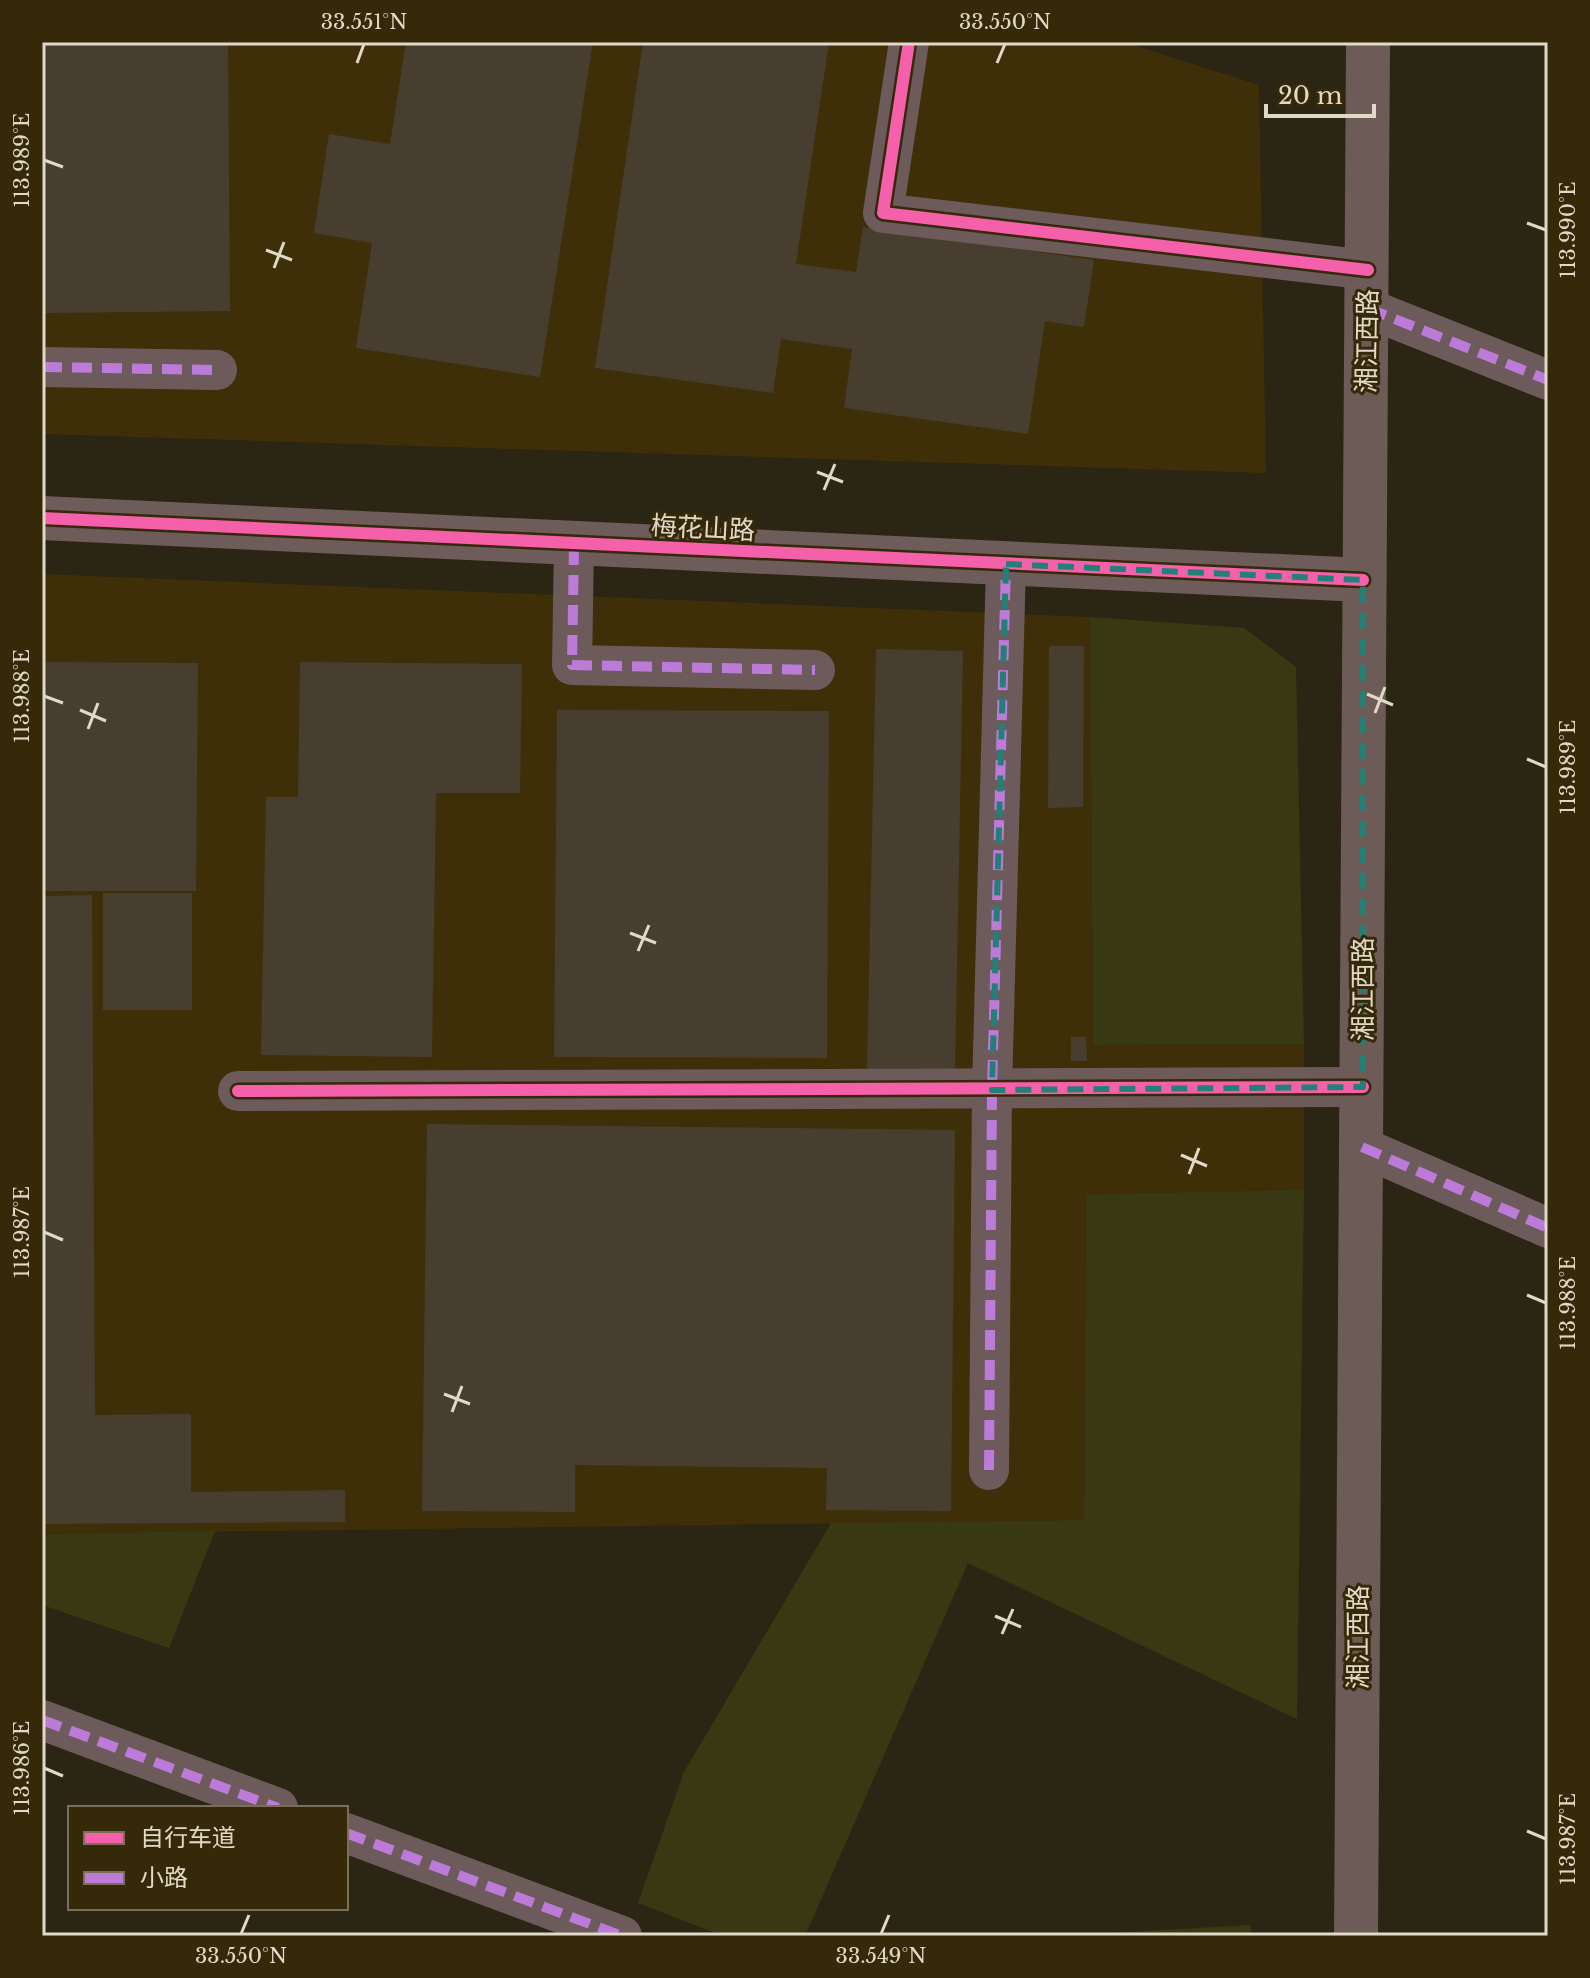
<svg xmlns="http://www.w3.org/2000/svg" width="1590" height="1978" viewBox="0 0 1590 1978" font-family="'Libre Baskerville','Noto Sans SC',serif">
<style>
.built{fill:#3e2f09}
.green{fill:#383912}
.building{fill:#483e2f}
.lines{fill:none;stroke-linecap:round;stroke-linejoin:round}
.street{stroke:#6c5b5a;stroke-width:40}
.secondary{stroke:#6e5c5a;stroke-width:44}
.primary{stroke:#6c5b56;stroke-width:44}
.quiet{stroke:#bd7bd9;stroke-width:10;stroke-dasharray:20 10;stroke-linecap:butt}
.cycleway-casing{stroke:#352909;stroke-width:17}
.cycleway{stroke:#f560ab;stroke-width:12}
.marked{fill:none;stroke:#248077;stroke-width:6;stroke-dasharray:16 10;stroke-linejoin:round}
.ticks{fill:none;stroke:#e1d9c8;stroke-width:3}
.labels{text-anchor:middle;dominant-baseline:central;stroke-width:6;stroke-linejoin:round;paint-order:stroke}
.street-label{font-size:26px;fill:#e1d9c8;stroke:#352909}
.neatline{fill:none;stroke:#e1d9c8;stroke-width:3}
.ticks-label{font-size:20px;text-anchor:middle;fill:#e1d9c8}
</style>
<rect width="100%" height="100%" fill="#2b2513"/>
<g class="built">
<polygon points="42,42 1124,42 1259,85 1266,473 42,434"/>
<polygon points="42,574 1090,617 1093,1045 1304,1044 1304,1190 1086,1194 1084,1520 42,1534"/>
</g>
<g class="green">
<polygon points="1090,617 1244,628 1296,667 1304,1044 1093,1045"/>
<polygon points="1304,1190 1297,1719 968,1563 805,1936 723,1936 638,1903 684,1772 831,1523 1084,1520 1086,1194"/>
<polygon points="215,1531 169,1648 42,1605 42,1534"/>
<polygon points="1250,1925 1252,1936 1109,1936 1110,1933"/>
</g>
<g class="building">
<polygon points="42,42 228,42 230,311 42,313"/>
<polygon points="406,42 593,42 540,377 356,348 372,243 314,233 329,134 390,144"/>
<polygon points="643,42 829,42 796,264 856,272 863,227 1094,260 1084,327 1045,321 1028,434 844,408 852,349 781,339 773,393 595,368"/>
<polygon points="1049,646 1084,646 1083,807 1048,808"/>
<polygon points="876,649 963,651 955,1071 867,1070"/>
<polygon points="42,662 198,663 196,891 42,891"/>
<polygon points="300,662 522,664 520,793 436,793 432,1057 261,1055 266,797 298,797"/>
<polygon points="557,710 829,711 827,1058 554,1057"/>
<rect x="103" y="893" width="89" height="117"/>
<polygon points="92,895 95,1415 191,1414 191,1492 345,1490 345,1522 42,1524 42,896"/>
<polygon points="1071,1037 1086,1037 1087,1061 1071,1061"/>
<polygon points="427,1124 955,1130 951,1511 826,1510 827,1468 575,1465 575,1512 422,1511"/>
</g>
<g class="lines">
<g class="street">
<polyline points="909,42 883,213 1368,270"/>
<polyline points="1367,308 1548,380"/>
<polyline points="42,367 217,370"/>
<polyline points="574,545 572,665 815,670"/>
<polyline points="238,1091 1363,1087"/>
<polyline points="1362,1147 1548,1228"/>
<polyline points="989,1470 992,1090 1006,564"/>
<polyline points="42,1720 278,1808"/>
<polyline points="346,1833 622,1936"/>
</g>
<polyline class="secondary" points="42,518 1363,580"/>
<polyline class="primary" points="1356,1936 1368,42"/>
<g class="quiet">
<polyline points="1367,308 1548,380"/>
<polyline points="42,367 217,370"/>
<polyline points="574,545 572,665 815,670"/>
<polyline points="1362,1147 1548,1228"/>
<polyline points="989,1470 992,1090 1006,564"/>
<polyline points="42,1720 278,1808"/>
<polyline points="346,1833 622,1936"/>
</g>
<g class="cycleway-casing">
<g id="cycleway">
<polyline points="909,42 883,213 1368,270"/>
<polyline points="42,518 1363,580"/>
<polyline points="238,1091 1363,1087"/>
</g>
</g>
<use href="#cycleway" class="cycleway"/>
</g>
<path class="marked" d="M1006,564l357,16v507l-371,3z"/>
<path class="ticks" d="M357,63l7,-19M997,63l8,-19M44,160l19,7M1527,223l19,7M266,250l26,10M274,268l10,-26M817,472l26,10M824,490l11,-26M1367,694l26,11M44,696l19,7M80,710l26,11M1375,713l10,-26M88,729l10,-26M1527,759l19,8M630,933l26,10M638,951l11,-26M1181,1155l26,11M1189,1174l10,-26M44,1232l19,8M1527,1295l19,8M444,1394l26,10M452,1412l10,-26M995,1616l26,11M1002,1634l11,-25M44,1768l19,8M1527,1831l19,8M241,1934l8,-19M881,1934l8,-19"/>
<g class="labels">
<g class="street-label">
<text transform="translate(1367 341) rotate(-89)">湘江西路</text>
<text transform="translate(703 528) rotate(3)">梅花山路</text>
<text transform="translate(1363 989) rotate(-90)">湘江西路</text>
<text transform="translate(1358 1637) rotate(-90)">湘江西路</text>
</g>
</g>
<rect width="1590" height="1978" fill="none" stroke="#352909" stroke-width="88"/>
<rect x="68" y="1806" width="280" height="104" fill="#352909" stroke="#7a6f55" stroke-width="2"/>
<rect x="84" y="1832" width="40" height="12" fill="#f560ab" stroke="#7a6f55" stroke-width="2"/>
<text x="140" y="1846" font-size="24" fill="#e1d9c8">自行车道</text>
<rect x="84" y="1872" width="40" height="12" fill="#bd7bd9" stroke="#7a6f55" stroke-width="2"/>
<text x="140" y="1886" font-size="24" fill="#e1d9c8">小路</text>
<path d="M1266 104v12h108v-12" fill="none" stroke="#e1d9c8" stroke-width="4"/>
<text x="1278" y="104" font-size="24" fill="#e1d9c8" stroke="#352909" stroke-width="6" paint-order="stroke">20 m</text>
<rect x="44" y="44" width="1502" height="1890" class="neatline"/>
<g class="ticks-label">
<text x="364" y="29">33.551°N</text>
<text x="1005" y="29">33.550°N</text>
<text transform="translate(22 160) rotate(-90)" y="7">113.989°E</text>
<text transform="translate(1568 230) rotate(-90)" y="7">113.990°E</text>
<text transform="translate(22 696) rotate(-90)" y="7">113.988°E</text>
<text transform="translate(1568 767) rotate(-90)" y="7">113.989°E</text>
<text transform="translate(22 1232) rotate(-90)" y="7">113.987°E</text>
<text transform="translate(1568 1303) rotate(-90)" y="7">113.988°E</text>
<text transform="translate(22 1768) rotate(-90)" y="7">113.986°E</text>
<text transform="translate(1568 1839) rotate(-90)" y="7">113.987°E</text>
<text x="241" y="1963">33.550°N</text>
<text x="881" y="1963">33.549°N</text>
</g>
</svg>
